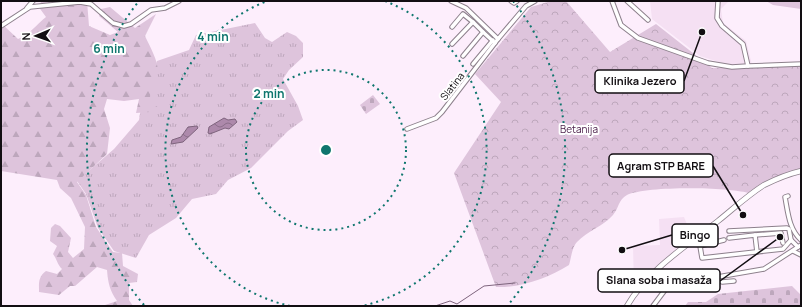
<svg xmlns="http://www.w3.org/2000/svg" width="802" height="307" viewBox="0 0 802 307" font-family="Manrope,sans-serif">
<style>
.built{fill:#f5e0f3}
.grass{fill:url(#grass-tufts)}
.forest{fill:url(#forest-firs)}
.cemetery{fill:url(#cemetery-stones)}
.park{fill:url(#park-crowns)}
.pitch{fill:#dec4dc}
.water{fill:url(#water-waves);stroke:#7e647d}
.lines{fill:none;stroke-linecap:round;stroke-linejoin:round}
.stream{stroke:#7e647d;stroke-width:1}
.minor-casing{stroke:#8d808c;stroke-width:5.5}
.major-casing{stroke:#8d808c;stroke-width:6}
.minor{stroke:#fff;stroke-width:3.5}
.major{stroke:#fff;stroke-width:4.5}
.ring{fill:none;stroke:#0f766e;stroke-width:2;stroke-dasharray:2 4}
.labels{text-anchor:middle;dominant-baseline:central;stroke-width:4;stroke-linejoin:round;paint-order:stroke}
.street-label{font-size:10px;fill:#120e12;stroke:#fff}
.park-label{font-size:10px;fill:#491c48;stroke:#fff}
.centre{fill:#0f766e;stroke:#fff;stroke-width:2}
.ring-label{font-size:12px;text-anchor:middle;font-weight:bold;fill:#0f766e;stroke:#fff;stroke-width:4;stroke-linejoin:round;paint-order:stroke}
.leader{fill:none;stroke:#120e12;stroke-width:1.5}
.callout-dot{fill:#120e12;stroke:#fff;stroke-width:1.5}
.callout{fill:#fff;stroke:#120e12;stroke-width:1.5}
.callout-label{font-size:11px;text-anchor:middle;font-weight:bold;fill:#120e12}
</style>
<defs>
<pattern id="grass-tufts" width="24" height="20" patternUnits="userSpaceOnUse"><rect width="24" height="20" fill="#dec4dc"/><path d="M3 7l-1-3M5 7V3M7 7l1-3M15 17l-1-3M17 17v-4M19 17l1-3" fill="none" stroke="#bda7bc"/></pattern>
<pattern id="forest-firs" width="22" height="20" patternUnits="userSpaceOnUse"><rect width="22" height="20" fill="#dec4dc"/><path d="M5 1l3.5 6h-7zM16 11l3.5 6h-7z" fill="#bda7bc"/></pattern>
<pattern id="cemetery-stones" width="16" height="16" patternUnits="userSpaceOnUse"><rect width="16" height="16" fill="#dec4dc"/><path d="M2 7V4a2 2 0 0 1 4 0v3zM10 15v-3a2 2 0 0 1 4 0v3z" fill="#bda7bc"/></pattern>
<pattern id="park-crowns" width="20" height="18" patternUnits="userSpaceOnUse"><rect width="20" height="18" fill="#dec4dc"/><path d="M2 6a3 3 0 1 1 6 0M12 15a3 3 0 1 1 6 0" fill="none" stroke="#bda7bc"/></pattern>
<pattern id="water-waves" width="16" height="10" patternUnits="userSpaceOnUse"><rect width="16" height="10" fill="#ad89ab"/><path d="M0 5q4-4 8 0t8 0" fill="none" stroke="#8b6e8a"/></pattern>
</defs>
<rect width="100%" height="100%" fill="#fdeefc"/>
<g class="built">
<polygon points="650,1 729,1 721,9 723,23 746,41 752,65 728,65 700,56 652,19"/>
<polygon points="684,217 693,239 639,287 634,287 633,246 660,245 659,219"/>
</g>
<polygon class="grass" points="255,23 265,38 272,42 287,32 296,36 303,43 303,57 289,70 283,79 298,106 303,120 288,131 251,168 228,180 216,194 192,199 176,218 149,235 136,258 114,251 98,228 86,194 77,181 114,149 139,120 141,107 157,61 189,50 196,35"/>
<path class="forest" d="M42,1h45l2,25 21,9 8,-3 -19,-16 2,-7 9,-2 25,21 21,-14 -11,22c5,11 13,24 13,36 -1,10 -9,15 -8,30l9,6 -5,10 -4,-6 -14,1 3,-14 -15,2 -17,-2 -3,10 6,19 -3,26 -30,28 9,13 10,32 17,25 9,1 1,13 15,8 -1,8 -8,1v17l4,6h-31l15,-5c-7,-10 -9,-18 -10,-31l-10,-3 -22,19h-5l-11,9 -20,-3c0,-9 -1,-15 7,-21l11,3 5,-5c-5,-5 -5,-10 -9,-15l4,-8 -7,-5 1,-13 4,-4 5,2 11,12 -3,14 5,6 11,-9 1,-22 -14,-29 -11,-10 -3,-8 -56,-9v-148l17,16c11,-4 18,-14 28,-22l-8,-11z"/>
<g class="cemetery">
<polygon points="373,95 380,104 366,114 360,105"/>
<polygon points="792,286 801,295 801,306 685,306 688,302 706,302 718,294"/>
</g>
<path class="park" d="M551,1h15l44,51 46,-28 56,44 89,-2v102l-32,12 -21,13c-22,-6 -101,-7 -121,2 -9,5 -8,13 -14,20 -9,11 -26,16 -36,27 -5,5 -6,17 -8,23 -21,13 -48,23 -73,22l-42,-114 47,-71 -26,-28 56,-67z"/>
<polygon class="pitch" points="766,1 801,1 801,9 773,5"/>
<g class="water">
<polygon points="224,118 228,120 235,119 237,122 229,129 225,128 210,134 208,133 209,127"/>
<polygon points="197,126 198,128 183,142 171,144 172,140 181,137 188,127"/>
</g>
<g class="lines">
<polyline class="stream" points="435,306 450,301 457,304 484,286 515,283"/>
<g class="minor-casing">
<g id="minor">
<polyline points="451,1 466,8 498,39"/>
<polyline points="511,1 514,3 517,1"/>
<polyline points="612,1 621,25 638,38 708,63 732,67 748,66"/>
<polyline points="627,1 648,20"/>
<polyline points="718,1 717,18 722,26 743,44 748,66 801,64"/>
<polyline points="27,8 33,1"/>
<polyline points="1,26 30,7 80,2 91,4 113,23 124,26 131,24 151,10 165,8 179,1"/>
<polyline points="452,27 463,14 473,22"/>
<polyline points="452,44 473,22 483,32"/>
<polyline points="463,56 483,32 495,43"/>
<polyline points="473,64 493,40"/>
<polyline points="407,129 436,118 442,112 498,39 526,6 535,1"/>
<path d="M788,196l-3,1c3,16 4,32 16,43"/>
<polyline points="729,231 787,228 789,229 791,240 798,247"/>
<polyline points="755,235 781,233 783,243"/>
<polyline points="729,238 755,235 757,252"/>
<polyline points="724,240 700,246 702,258 783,249 791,240"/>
<polyline points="793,251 801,255"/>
<polyline points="716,277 722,282 734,281"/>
<polyline points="653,306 665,290 671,285 764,269 801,245"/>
</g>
</g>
<g class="major-casing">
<path id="major" d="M627,306c20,-35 59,-60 91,-85 15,-12 30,-26 46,-36 12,-6 24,-11 37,-14"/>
</g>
<use href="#minor" class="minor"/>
<use href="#major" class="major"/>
</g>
<g class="ring">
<circle cx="326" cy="150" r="80"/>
<path d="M290 306A160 160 0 0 1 267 1M385 1A160 160 0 0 1 362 306"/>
<path d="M144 305A239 239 0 0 1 139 1M513 1A239 239 0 0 1 508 305"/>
</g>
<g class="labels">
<g class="street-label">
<text transform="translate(452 86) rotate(-52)">Slatina</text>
</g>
<g class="park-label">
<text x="579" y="129">Betanija</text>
</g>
</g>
<circle cx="326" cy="150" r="6" class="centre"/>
<g class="ring-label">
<text x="213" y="41">4 min</text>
<text x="109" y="53">6 min</text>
<text x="269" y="98">2 min</text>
</g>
<path class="leader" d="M702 32L684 81M743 215L713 166M622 250L672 235M780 237L720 281"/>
<g class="callout-dot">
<circle cx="702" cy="32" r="4"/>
<circle cx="743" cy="215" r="4"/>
<circle cx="622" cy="250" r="4"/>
<circle cx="780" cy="237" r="4"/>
</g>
<g class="callout">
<rect x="595" y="70" width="89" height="23" rx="4"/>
<rect x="609" y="154" width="104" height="23" rx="4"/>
<rect x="672" y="224" width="46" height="23" rx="4"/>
<rect x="598" y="269" width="122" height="23" rx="4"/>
</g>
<g class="callout-label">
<text x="640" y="85">Klinika Jezero</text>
<text x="661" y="170">Agram STP BARE</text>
<text x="695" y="239">Bingo</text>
<text x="659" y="284">Slana soba i masaža</text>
</g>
<rect width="802" height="307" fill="none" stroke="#120e12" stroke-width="4"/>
<g transform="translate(36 36) rotate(268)" stroke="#ffffff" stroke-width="3" paint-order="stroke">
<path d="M0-3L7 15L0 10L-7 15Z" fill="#120e12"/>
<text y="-6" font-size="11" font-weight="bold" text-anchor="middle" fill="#120e12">N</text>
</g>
</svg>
